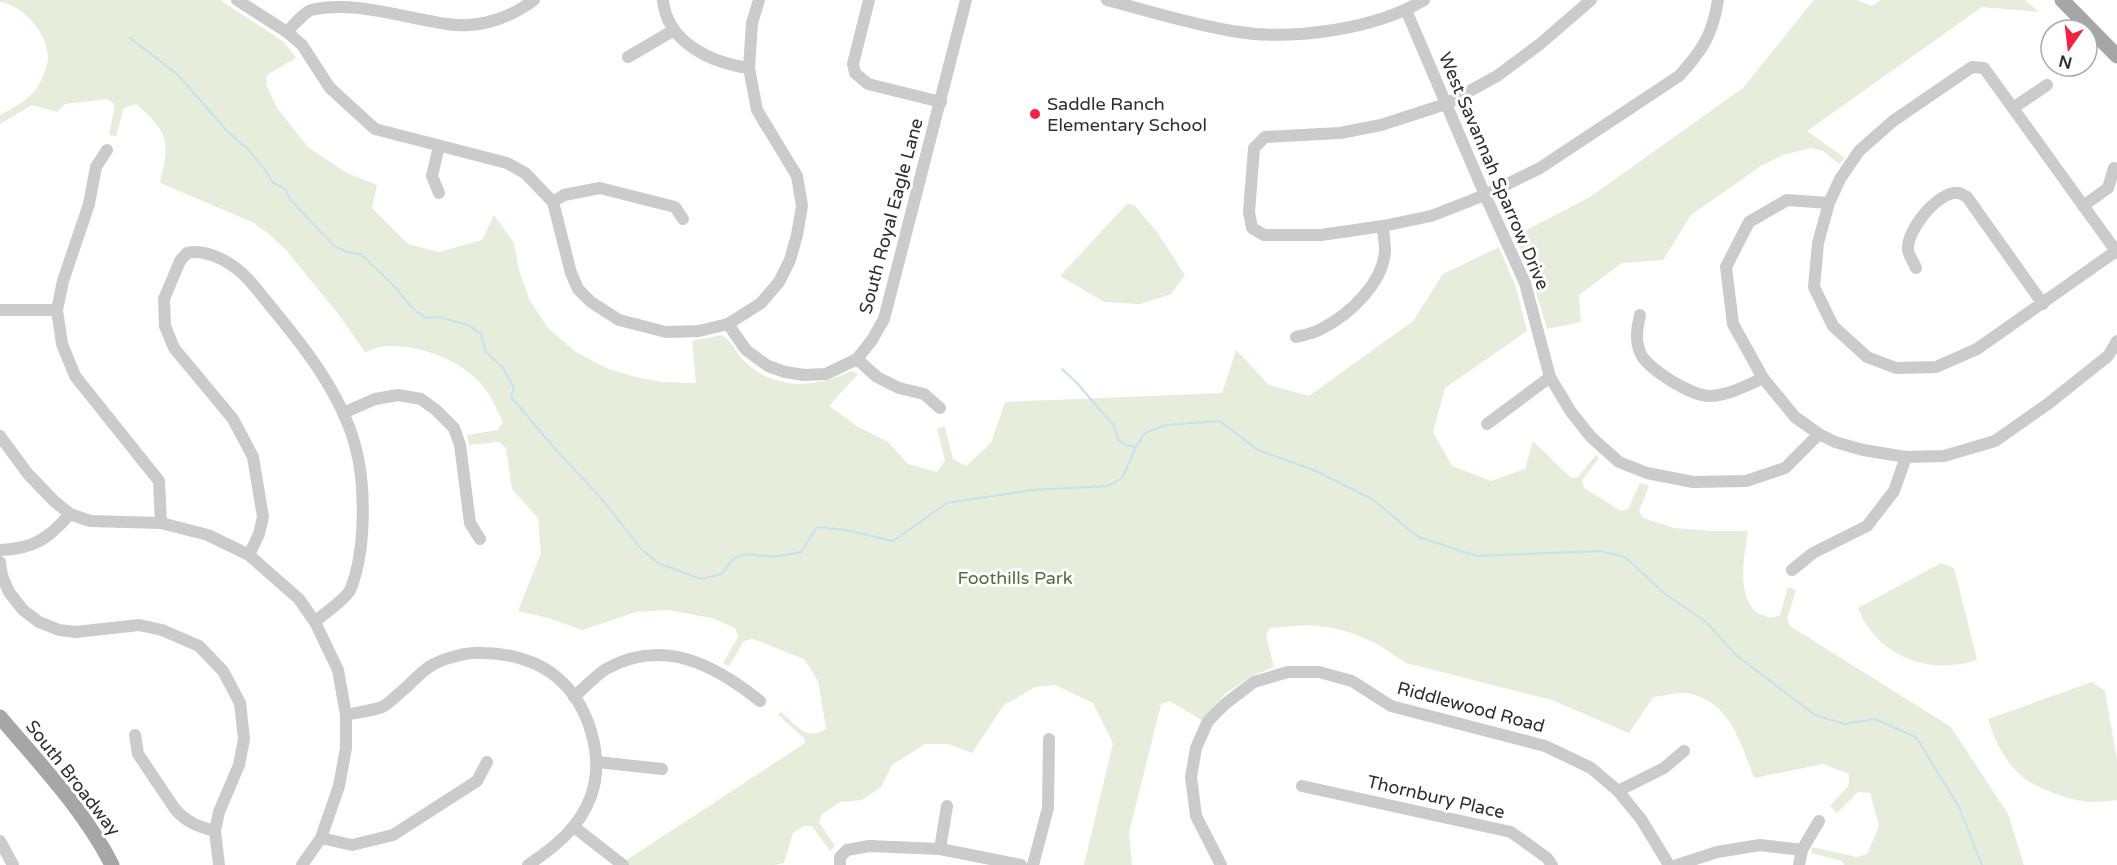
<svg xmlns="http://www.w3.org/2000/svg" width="2117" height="865" viewBox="0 0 2117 865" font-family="'Varela Round',sans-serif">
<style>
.green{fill:#e6eddb}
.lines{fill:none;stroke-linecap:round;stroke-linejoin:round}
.stream{stroke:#c5e2ef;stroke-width:2}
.minor{stroke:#cbcbcb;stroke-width:12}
.major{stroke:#a6a6a6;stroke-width:15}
.poi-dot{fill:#f52144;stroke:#fff;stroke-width:2}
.labels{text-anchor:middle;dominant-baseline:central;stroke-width:6;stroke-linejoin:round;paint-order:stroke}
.poi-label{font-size:18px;fill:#2e2e2e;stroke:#fff;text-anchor:start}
.street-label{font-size:18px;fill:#2e2e2e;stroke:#fff}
.park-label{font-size:18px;fill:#566e38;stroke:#fff}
</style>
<rect width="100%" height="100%" fill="#fff"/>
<g class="green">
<path d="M0,0h220l64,42 12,16 -29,17 -1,9 11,24 31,39 39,26 30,12 -5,23 36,36 31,8 43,-12 12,-25 20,28 5,27 11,31 19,28 27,23 30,16 29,9 27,5 34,1 -4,-42 30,-6c9,6 14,17 21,25 30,30 73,29 108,11l7,3 -29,32 28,20 31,16 20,22 29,8 8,-11 -8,-33 8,-1 8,32 13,7 25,-23 14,-41 217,-9 14,-43 33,35 40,11 104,-75 30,-47 56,-27 17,41 11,43 -82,57 -12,44 19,34 39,15 34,-12 8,-28 38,37 7,-1 18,-22 3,3 -17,22 2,8 37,23 7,-2 12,-26 9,3 -10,25 4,7 31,10 39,3h35c-3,23 -12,59 6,79 4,4 12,6 17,8l9,-3 8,-28 8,3 -9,29 3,7 161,101 57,87 16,51h-180l-2,-4 -31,-8 1,-6 45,10 10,-3 12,-28 -9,-33 -12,-1 -21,21 -7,-7 19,-21v-11l-26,-10 -69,14c-13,-33 -23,-75 -63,-84 -11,-3 -26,2 -38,3l-24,36 -77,-33 -146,-37 -29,-19 -25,-11 -19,-5 -25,-3 -38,3 -4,7 8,32 -24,10 -25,17 -24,26 -31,-19 -9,3 -32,129 3,32h-48l29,-122 -20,-40 -38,-18 -20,2 -32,19 -31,47 -24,-9h-23l-33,21 -11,22 -19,13 -22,2 -19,13 -2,7 16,24 -5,5 -18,-25h-8l-11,7 -9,30 -9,2h-156l186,-122 -1,-5 -26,-23 3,-3c14,12 27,31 45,16l-8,-47 -14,-22 -51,-20 -9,2 -15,25 -6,-3 15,-26 -3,-9 -23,-10 -44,-8 -32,2 -53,18 -35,-12 -30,-7 23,-58 -3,-35 -26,-29 -6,-41 -7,-6 -30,3 -2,-10 31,-5 5,-8c-5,-9 -9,-20 -15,-29 -20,-31 -65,-48 -101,-47 -7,0 -15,4 -22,6l-26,-37 -53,-65 -18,-17 -16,-11 -92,-39c10,-43 9,-50 -24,-79l-12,4 -8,28 -7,-1 6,-30 -8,-6 -42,5 -8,8 -25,-7 -32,19v-9c16,-9 34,-17 41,-35 3,-6 7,-16 7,-22 0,-25 -25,-53 -48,-56z"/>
<polygon points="1814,0 1856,0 1872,6 1881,0 2025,0 2039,12 1982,7 1807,131 1845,158 1839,164 1823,151 1811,148 1783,155 1761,166 1691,215 1663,260 1622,263 1579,295 1581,322 1547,329 1531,275 1515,236 1590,197 1743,88"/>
<polygon points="1127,204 1134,205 1157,232 1185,275 1171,294 1141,304 1104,302 1060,276"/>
<path d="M1941,563l13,5 23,92c-49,16 -100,-4 -119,-52z"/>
<path d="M2092,682l13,9 12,69v40c-8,1 -16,2 -23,2 -20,0 -54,-12 -70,-24 -18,-14 -30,-38 -36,-59z"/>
</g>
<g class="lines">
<g class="stream">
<path d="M130,38l47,36 52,59 19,16 18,22 7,12c10,3 13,6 17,16l44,47 13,6 14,2 34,33 18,22 13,9 13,-1 29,8 13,9 5,18 17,16 11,20 -3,9 46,54 45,48 39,50 17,14 43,16 21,-5c18,-30 26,-16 55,-18 8,0 16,-3 24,-4l16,-25 29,3 47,11 54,-38 85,-13 76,-4 14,-8 14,-31 9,-14 21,-8 54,-4 38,29 56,20 58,29 46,38 59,19 123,-5 25,6 40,37 40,27 32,35 78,59 29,9 31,-5 41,18 43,70 23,58"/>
<polyline points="1062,369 1076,382 1114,426 1118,439 1125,445 1136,447"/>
</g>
<g class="minor">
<polyline points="237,0 287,32 302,45 330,88 375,129 507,163 525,173 553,202 571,273 578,289 591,302 619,320 666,332 699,331 728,324 761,303 779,282 790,260 797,235 802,206 797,176 757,110 749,68 752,23 759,0"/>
<path d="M663,0c4,43 49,63 86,68"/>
<polyline points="869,0 853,64 855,73 868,84 941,102"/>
<path d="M1107,0c41,11 83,24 125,31 58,10 141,-1 192,-31"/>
<path d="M1591,0l-51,44 -43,32 -51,28 -65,21 -41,8 -75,4 -11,11 -5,64 3,16 12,7h57l62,-9 48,-10 54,-21 55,-27 139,-92c23,-25 34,-42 39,-76"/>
<polyline points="1406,10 1485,195 1525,283 1550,377 1571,412 1591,437 1619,462 1647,473 1693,482 1746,481 1785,468 1819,434"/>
<path d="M287,32c7,-7 15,-18 24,-22 44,-10 92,8 136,14 31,5 63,-6 87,-24"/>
<polyline points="628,57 674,30"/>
<polyline points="2013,108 2047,85"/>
<polyline points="107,150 96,167 89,204 63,281 57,310 62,344 75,376 159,481 161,523"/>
<polyline points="439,193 432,176 439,146"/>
<polyline points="553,202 564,195 600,188 675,207 683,219"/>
<polyline points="1829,203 1787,200 1749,222 1726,267 1733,324 1763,378 1795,417 1819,434 1835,442 1863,450 1906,457 1944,456 1995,441 2049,403 2108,356 2117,341"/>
<polyline points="2083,206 2108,188 2114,168"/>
<polyline points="2117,250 2116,251 1977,349 1936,367 1896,368 1867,357 1833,326 1814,287 1818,243 1829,203 1840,179 1859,151 1893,121 1972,67 1984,68 2116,251 2117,253"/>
<path d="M1916,268c-2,-5 -7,-12 -8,-18 -2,-19 30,-60 51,-57 3,1 6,3 8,4l76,107"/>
<polyline points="0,310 57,310"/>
<path d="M1640,315c-3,13 -5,25 0,37 5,16 53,45 70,44 19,-1 36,-10 53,-18"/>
<polyline points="728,324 746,350 768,366 785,372 804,375 826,374 857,359 872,340 884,319 966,0"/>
<path d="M1296,337c9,-2 19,-4 27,-9 27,-14 61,-46 62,-78 0,-8 -2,-16 -2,-24"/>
<polyline points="857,359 877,377 899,388 924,394 940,408"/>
<polyline points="343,413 375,399 398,395 421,399 436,410 454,428 460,445 470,523 480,539"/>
<polyline points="1487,424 1550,377"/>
<polyline points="0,436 28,474 54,501 70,514 90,521 161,523 208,535 249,555 299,599 315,622 338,670 346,715 346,748 339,786 321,838 302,865"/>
<path d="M0,550c34,-1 49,-12 70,-36"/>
<path d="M249,555l10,-21 4,-17 -10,-60 -20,-38 -59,-71 -9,-22 -1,-27 16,-38 7,-8c16,-4 36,5 50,16 12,9 21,22 30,33 35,42 73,89 88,143 11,39 11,105 -4,143 -3,10 -28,26 -36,34"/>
<polyline points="0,562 2,576 9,592 23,610 39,622 59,630 76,632 139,625 162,630 199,646 223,671 240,703 244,739 239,765 219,812 215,831 219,865"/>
<polyline points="1792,570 1813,553 1867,526 1894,491 1906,457"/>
<path d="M574,697c10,-9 21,-21 32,-28 57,-32 109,-4 154,32"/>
<path d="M346,715c12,-3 25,-4 36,-8 7,-3 15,-12 21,-17 10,-8 20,-21 31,-26 14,-7 34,-12 49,-11 26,0 56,8 76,26 30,27 46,78 32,117 -11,31 -36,51 -63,69"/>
<path d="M135,735l3,19 37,55c11,13 24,18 40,22"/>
<polyline points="597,762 662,769"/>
<polyline points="1302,786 1511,832 1547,858 1552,865"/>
<polyline points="1618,791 1664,768 1684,751"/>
<polyline points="574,827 623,865"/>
<polyline points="321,838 352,845 393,835 477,781 487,762"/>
<polyline points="0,841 13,865"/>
<polyline points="940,849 947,806"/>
<polyline points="840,865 840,857 847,850 869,846 940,849 1021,865"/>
<polyline points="1033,865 1048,808 1049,739"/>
<polyline points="1221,865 1196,816 1191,777 1196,748 1208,721 1225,704 1254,682 1288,672 1319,672 1352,681 1391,706 1545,746 1591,768 1618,791 1641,819 1669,865"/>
<polyline points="1677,865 1717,852 1760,845 1802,850"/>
<polyline points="1799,865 1802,850 1819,821"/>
</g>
<g class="major">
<polyline points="2062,0 2117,56"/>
<path d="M0,717c40,47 84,93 112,148"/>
</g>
</g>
<circle class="poi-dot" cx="1035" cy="114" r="6"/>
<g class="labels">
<g class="poi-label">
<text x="1047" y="104">Saddle Ranch<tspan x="1047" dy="21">Elementary School</tspan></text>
</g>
<g class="street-label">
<text transform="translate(1494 171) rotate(67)">West Savannah Sparrow Drive</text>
<text transform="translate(891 216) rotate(-75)">South Royal Eagle Lane</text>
<text transform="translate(1471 707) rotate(15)">Riddlewood Road</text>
<text transform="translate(73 778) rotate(52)">South Broadway</text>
<text transform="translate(1436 797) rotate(13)">Thornbury Place</text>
</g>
<g class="park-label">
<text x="1015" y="578">Foothills Park</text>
</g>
</g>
<g transform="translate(2069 48) rotate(194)"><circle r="28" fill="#ffffff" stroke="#ababab" stroke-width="1.5"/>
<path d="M0-4.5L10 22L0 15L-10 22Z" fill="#f52144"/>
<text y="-9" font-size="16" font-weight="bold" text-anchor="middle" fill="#2e2e2e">N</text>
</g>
</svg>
